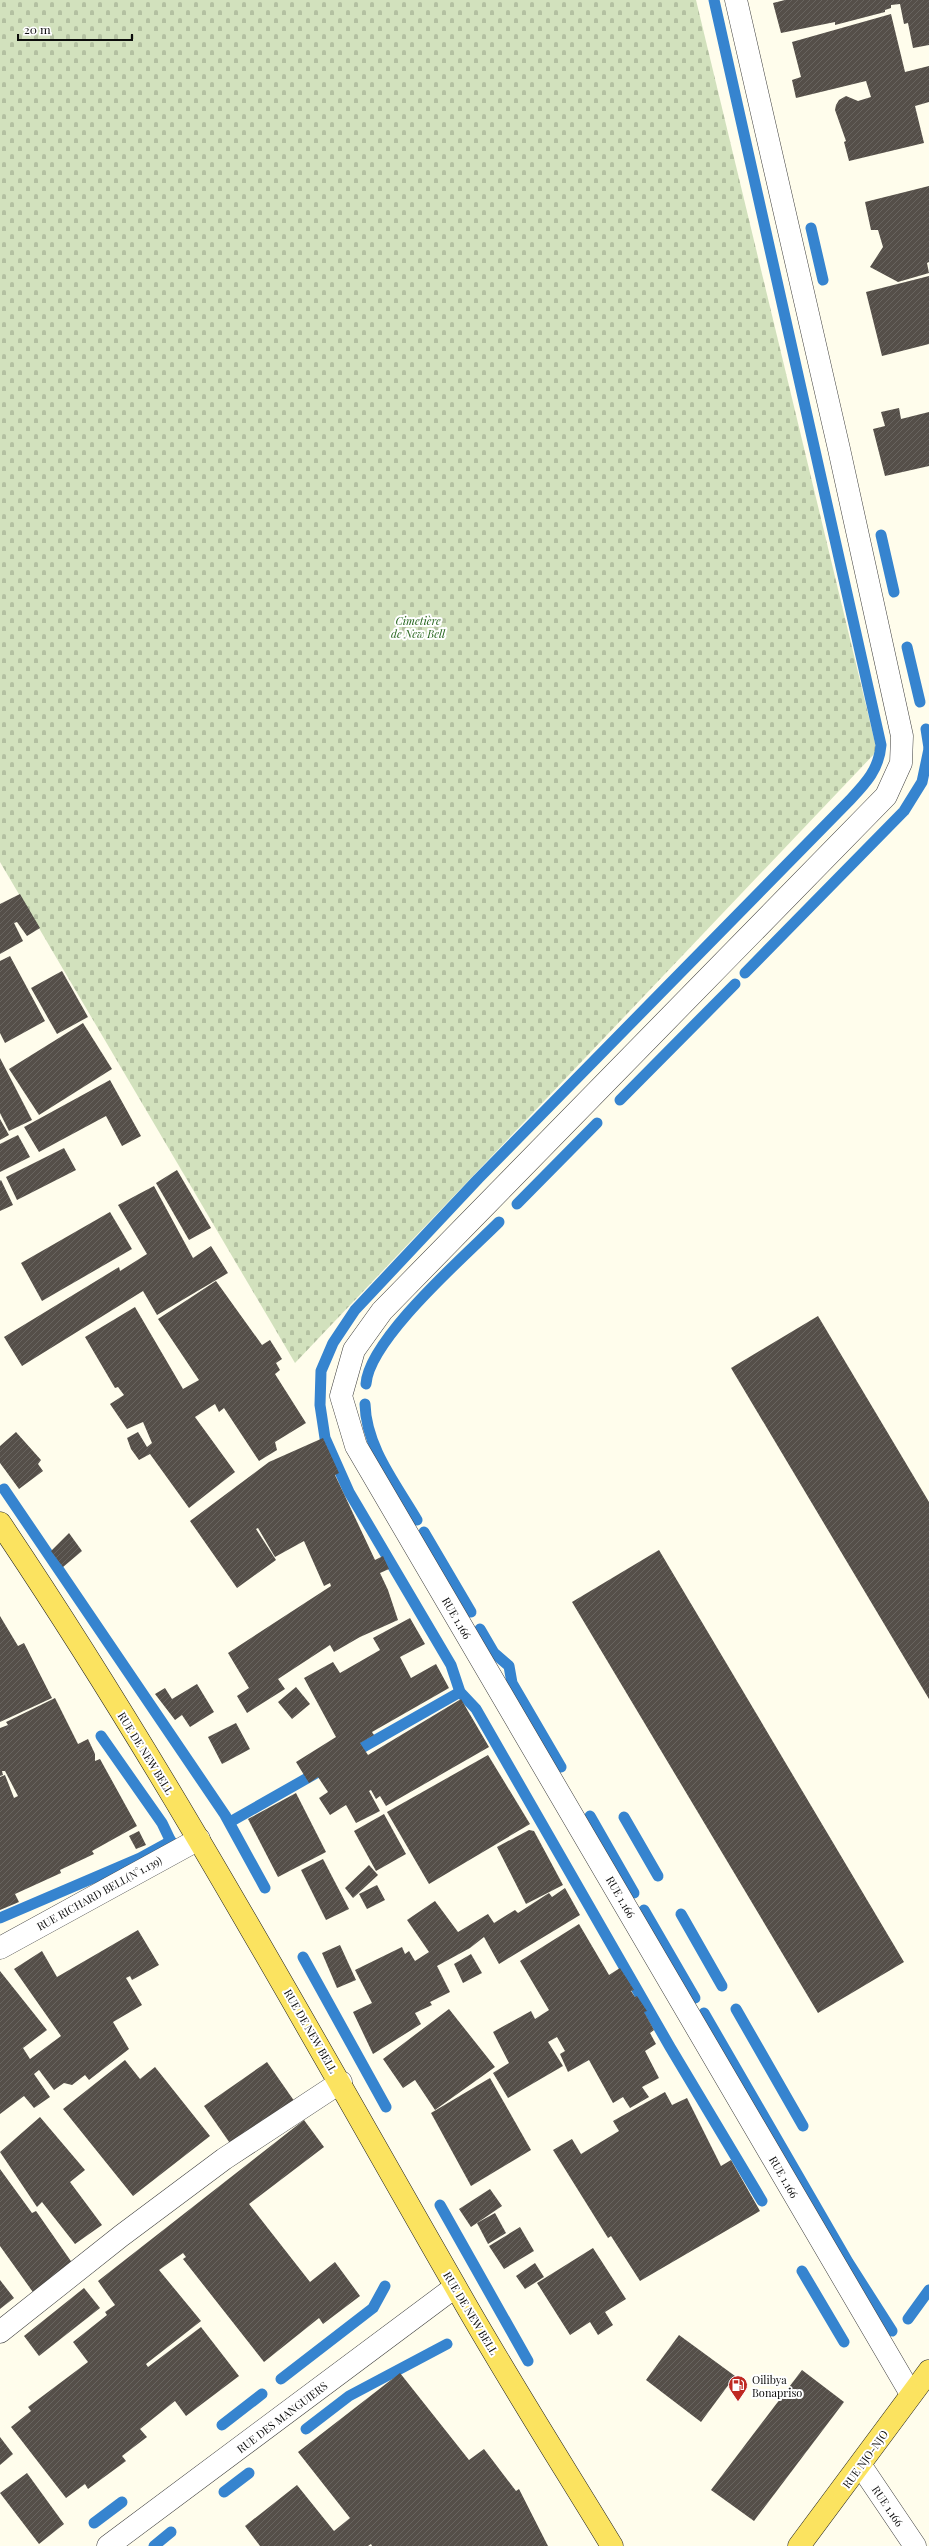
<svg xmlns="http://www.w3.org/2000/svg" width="929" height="2546" viewBox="0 0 929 2546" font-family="'Playfair Display',serif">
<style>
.cemetery{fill:url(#cemetery-stones)}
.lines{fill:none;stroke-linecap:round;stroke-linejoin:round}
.stream{stroke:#3684cf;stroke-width:11}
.building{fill:url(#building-hatch)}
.minor-casing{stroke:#3f3f3f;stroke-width:23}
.major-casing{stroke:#1d1d1d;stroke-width:23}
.minor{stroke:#fff;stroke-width:22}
.major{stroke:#fbe360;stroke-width:22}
.labels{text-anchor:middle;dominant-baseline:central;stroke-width:4;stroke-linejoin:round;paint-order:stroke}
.park-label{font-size:11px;font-style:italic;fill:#25651c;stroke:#fff}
.street-label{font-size:11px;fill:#0c0c0c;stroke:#fff}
.poi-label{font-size:11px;fill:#0c0c0c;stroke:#fff;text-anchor:start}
</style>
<defs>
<pattern id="cemetery-stones" width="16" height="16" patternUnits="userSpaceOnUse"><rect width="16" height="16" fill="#d2e1bd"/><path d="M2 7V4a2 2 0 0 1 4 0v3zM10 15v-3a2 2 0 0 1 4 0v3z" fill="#b3c0a1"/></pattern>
<pattern id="building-hatch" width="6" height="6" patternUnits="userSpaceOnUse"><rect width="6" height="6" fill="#554f49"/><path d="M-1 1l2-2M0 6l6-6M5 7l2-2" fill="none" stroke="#68645f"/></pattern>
</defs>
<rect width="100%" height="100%" fill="#fffdec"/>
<polygon class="cemetery" points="0,0 696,0 877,751 295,1363 0,862"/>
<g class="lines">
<g class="stream">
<path d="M714,0l167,745c-2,25 -16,39 -32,56l-371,378 -123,131 -22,33 -12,28 -1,34 5,33 24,54 102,173 9,27 16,17 194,338 92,154"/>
<polyline points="811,228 823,280"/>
<polyline points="881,535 894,592"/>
<polyline points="907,647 920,702"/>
<polyline points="926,729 929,748"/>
<polyline points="745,973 904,811 922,782 929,749"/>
<polyline points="620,1100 735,984"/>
<polyline points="517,1204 597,1123"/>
<path d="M366,1384c3,-45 100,-129 133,-162"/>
<path d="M365,1404c1,43 31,80 52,116"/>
<polyline points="4,1489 225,1815 265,1888"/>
<polyline points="424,1532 471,1612"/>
<polyline points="480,1629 494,1653 509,1666 512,1683 561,1767"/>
<polyline points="101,1736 162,1823 174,1848"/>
<polyline points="351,1754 460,1692"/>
<polyline points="590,1816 634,1893"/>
<polyline points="624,1817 658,1876"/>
<polyline points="230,1822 318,1772"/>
<polyline points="644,1910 695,1998"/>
<polyline points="681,1914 722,1986"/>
<polyline points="0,1918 140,1858 171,1841"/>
<polyline points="303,1957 386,2107"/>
<polyline points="736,2009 803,2126"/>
<polyline points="704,2013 848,2262 892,2331"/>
<polyline points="440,2205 528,2361"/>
<polyline points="802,2271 844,2342"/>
<polyline points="908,2319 929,2290"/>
<polyline points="281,2379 373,2308 385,2286"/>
<polyline points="222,2425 262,2394"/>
<polyline points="306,2429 349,2396 447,2344"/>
<polyline points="224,2492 249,2473"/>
<polyline points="94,2523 122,2502"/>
<polyline points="154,2546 171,2532"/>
</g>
</g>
<g class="building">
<polygon points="785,0 929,0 929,45 913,48 908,23 904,24 900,4 891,5 891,8 885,10 885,12 835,25 835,22 781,33 773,3"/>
<polygon points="891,14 905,72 929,66 929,102 915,106 924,143 849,161 844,142 846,141 835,110 836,105 839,100 846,96 858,101 871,97 866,81 796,98 792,80 801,77 792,42"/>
<polygon points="929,186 929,262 927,263 929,273 898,282 870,267 883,247 878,230 871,230 865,202"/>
<polygon points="929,276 929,344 882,356 866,292"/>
<polygon points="899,408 901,419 929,412 929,466 885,476 873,429 885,426 881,412"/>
<polygon points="20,894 40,928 27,936 17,922 14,923 23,941 0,954 0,904"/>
<polygon points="10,956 45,1021 5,1043 0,1033 0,961"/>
<polygon points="62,971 88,1017 57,1034 31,988"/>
<polygon points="83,1023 112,1069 39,1115 9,1069"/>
<polygon points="0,1058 32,1120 9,1131 0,1113"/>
<polygon points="110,1080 141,1136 122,1146 106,1116 39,1152 24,1127"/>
<polygon points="0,1119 9,1135 0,1140"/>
<polygon points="18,1135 30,1157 0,1172 0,1144"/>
<polygon points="64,1148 76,1170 17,1200 6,1177"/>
<polygon points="177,1170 211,1228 189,1240 156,1183"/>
<polygon points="1,1180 13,1205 0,1211 0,1181"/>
<polygon points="154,1186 193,1258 211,1246 228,1273 157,1315 143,1291 22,1366 4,1337 119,1267 120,1271 147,1254 118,1205"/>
<polygon points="110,1212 132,1249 42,1301 21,1263"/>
<polygon points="216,1281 262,1345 270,1340 282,1359 276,1363 280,1370 275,1374 306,1423 275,1442 277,1450 259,1461 224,1408 219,1412 215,1404 195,1417 235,1472 189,1508 150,1454 139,1460 131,1449 127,1438 138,1432 147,1447 152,1443 143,1422 127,1429 110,1404 124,1395 118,1387 115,1388 85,1337 135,1307 183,1389 199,1380 158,1319"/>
<polygon points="818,1316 929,1502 929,1699 731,1368"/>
<polygon points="16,1432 41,1460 38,1464 43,1471 19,1489 0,1463 0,1446"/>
<polygon points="323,1438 339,1473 335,1475 375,1560 383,1556 389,1569 380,1573 388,1590 398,1620 360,1637 334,1652 330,1645 278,1679 285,1689 247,1713 237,1696 249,1688 228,1653 331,1586 330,1583 324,1586 304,1541 275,1557 258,1528 256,1529 276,1560 237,1588 190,1521 269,1462"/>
<polygon points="69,1533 82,1551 63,1567 51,1551"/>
<polygon points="659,1550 904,1962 818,2013 572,1602"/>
<polygon points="0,1616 18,1646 24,1643 52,1698 0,1722"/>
<polygon points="410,1618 425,1644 400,1657 411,1678 436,1664 449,1688 372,1732 374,1735 360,1743 368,1755 461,1699 489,1747 386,1806 380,1796 376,1799 371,1790 369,1791 380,1811 356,1823 346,1805 330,1815 319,1798 328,1792 318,1777 309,1783 296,1762 336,1737 304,1678 333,1662 340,1673 380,1650 373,1638"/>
<polygon points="197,1684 214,1712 190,1727 182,1715 175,1720 155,1694 165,1688 172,1699"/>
<polygon points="296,1687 310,1704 292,1719 278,1702"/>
<polygon points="55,1698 78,1744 88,1739 95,1754 95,1761 100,1759 137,1826 92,1851 94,1854 60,1870 61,1873 15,1894 19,1902 0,1910 0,1777 5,1775 14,1798 18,1796 5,1771 2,1771 3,1775 0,1776 0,1728 8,1725 6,1722"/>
<polygon points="236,1723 250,1749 222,1764 208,1737"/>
<polygon points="488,1755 530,1824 429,1884 387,1812"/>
<polygon points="296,1793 326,1852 278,1877 248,1819"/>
<polygon points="384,1814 406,1854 376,1871 354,1831"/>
<polygon points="529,1830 534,1831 563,1885 526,1904 497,1847"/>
<polygon points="139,1831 146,1845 136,1849 129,1836"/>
<polygon points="323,1859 349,1909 326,1920 301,1870"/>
<polygon points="369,1865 378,1875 353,1898 345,1888"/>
<polygon points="377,1885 385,1900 367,1909 359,1894"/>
<polygon points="565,1888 580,1915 499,1964 484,1937 470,1948 437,1966 450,1992 430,2002 432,2005 415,2013 421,2024 373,2054 353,2012 372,2003 355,1970 402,1947 405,1954 409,1951 415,1961 429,1952 407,1920 435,1901 458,1932 488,1914 494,1923 515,1910 518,1913 549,1893 552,1897"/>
<polygon points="579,1924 609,1975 620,1968 634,1990 631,1991 635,1997 637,1996 647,2011 644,2012 654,2030 650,2033 656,2044 645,2051 659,2078 642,2087 649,2097 630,2108 623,2097 613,2103 589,2060 568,2072 560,2054 565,2051 557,2037 548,2042 563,2066 508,2098 493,2073 509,2063 493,2032 531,2011 535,2019 549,2010 520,1961"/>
<polygon points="138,1930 159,1965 132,1980 130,1976 126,1978 142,2005 113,2022 129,2049 89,2080 85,2075 72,2085 64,2083 54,2090 39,2070 34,2074 50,2097 34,2108 24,2096 0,2114 0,1971 47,2030 23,2048 30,2059 61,2036 14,1969 42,1951 57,1977"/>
<polygon points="340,1945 356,1980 337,1988 322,1953"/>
<polygon points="471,1954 482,1973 463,1983 454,1964"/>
<polygon points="449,2009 495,2067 435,2110 415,2080 403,2088 383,2059"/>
<polygon points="125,2060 140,2079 155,2067 210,2136 133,2196 63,2109"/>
<polygon points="267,2062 297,2105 234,2149 204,2106"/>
<polygon points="490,2078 531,2150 471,2186 431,2113"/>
<polygon points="665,2092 672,2105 687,2098 721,2166 731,2160 760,2211 640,2281 611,2236 608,2238 553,2150 572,2139 581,2154 619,2131 613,2121"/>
<polygon points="40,2117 85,2170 70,2182 102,2225 75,2244 42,2202 37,2207 0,2152"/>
<polygon points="304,2120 324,2147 249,2204 310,2282 335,2262 360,2296 323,2324 319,2318 264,2362 183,2259 186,2257 183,2253 159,2270 201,2321 146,2364 148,2367 201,2327 239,2376 186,2416 175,2401 140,2429 147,2437 122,2456 126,2461 88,2489 85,2484 66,2498 11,2427 31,2411 28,2407 88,2362 73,2342 107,2315 105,2312 115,2305 98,2281"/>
<polygon points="0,2169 32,2213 36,2211 75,2267 35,2295 0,2246"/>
<polygon points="490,2189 502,2206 471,2227 459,2209"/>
<polygon points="495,2213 506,2233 488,2244 477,2223"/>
<polygon points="520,2227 534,2251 504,2269 489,2246"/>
<polygon points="593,2248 626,2299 605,2312 613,2325 598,2335 590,2322 570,2335 537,2283"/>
<polygon points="535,2263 544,2277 525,2289 516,2276"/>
<polygon points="0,2280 14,2298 0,2309"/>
<polygon points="84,2288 100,2308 39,2356 24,2336"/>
<polygon points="679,2335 735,2376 701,2422 646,2380"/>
<polygon points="802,2370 844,2402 754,2521 711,2490"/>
<polygon points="400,2373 469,2460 484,2449 516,2491 519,2489 548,2546 372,2546 371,2544 368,2546 260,2546 245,2526 297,2485 334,2531 350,2518 298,2452"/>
<polygon points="0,2437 13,2454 0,2465"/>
<polygon points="27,2473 64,2524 39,2544 0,2493"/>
</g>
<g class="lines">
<g class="minor-casing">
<g id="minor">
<polyline points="736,0 839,449 902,736 901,763 886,796 382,1311 354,1350 341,1396 356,1446 911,2394"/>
<polyline points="0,1948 199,1839"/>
<polyline points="0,2332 121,2236 224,2159 341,2082"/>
<polyline points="861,2466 915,2546"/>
<polyline points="108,2546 455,2287"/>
</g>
</g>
<g class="major-casing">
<g id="major">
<path d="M0,1523c165,245 307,505 454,761 50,89 105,175 158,262"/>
<polyline points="799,2546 929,2371"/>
</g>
</g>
<use href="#minor" class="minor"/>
<use href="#major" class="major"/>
</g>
<defs>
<g id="fuel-pin" transform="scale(1)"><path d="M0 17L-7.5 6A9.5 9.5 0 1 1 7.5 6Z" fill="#bf2922" stroke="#fff"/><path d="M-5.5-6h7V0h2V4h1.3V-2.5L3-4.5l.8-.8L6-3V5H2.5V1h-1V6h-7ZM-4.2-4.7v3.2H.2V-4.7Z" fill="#fff"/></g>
</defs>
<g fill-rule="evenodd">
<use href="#fuel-pin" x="738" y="2385"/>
</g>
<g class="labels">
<g class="park-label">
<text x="418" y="620">Cimetière<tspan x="418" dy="13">de New Bell</tspan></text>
</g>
<g class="street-label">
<text transform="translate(457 1618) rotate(60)">RUE 1.166</text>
<text transform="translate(146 1753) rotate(58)">RUE DE NEW BELL</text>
<text transform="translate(99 1893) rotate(-29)">RUE RICHARD BELL(N°1.139)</text>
<text transform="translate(621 1897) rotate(60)">RUE 1.166</text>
<text transform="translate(311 2031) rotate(60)">RUE DE NEW BELL</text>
<text transform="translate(784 2177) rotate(60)">RUE 1.166</text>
<text transform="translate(471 2313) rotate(59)">RUE DE NEW BELL</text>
<text transform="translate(282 2417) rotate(-37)">RUE DES MANGUIERS</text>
<text transform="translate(865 2459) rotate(-54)">RUE NJO-NJO</text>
<text transform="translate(888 2506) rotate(56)">RUE 1.166</text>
</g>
<g class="poi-label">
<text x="752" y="2379">Oilibya<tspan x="752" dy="13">Bonapriso</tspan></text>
</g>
</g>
<path d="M18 34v6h114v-6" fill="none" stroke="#0c0c0c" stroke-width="2"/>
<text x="24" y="34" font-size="12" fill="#0c0c0c" stroke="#ffffff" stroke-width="3" paint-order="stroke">20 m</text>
</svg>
